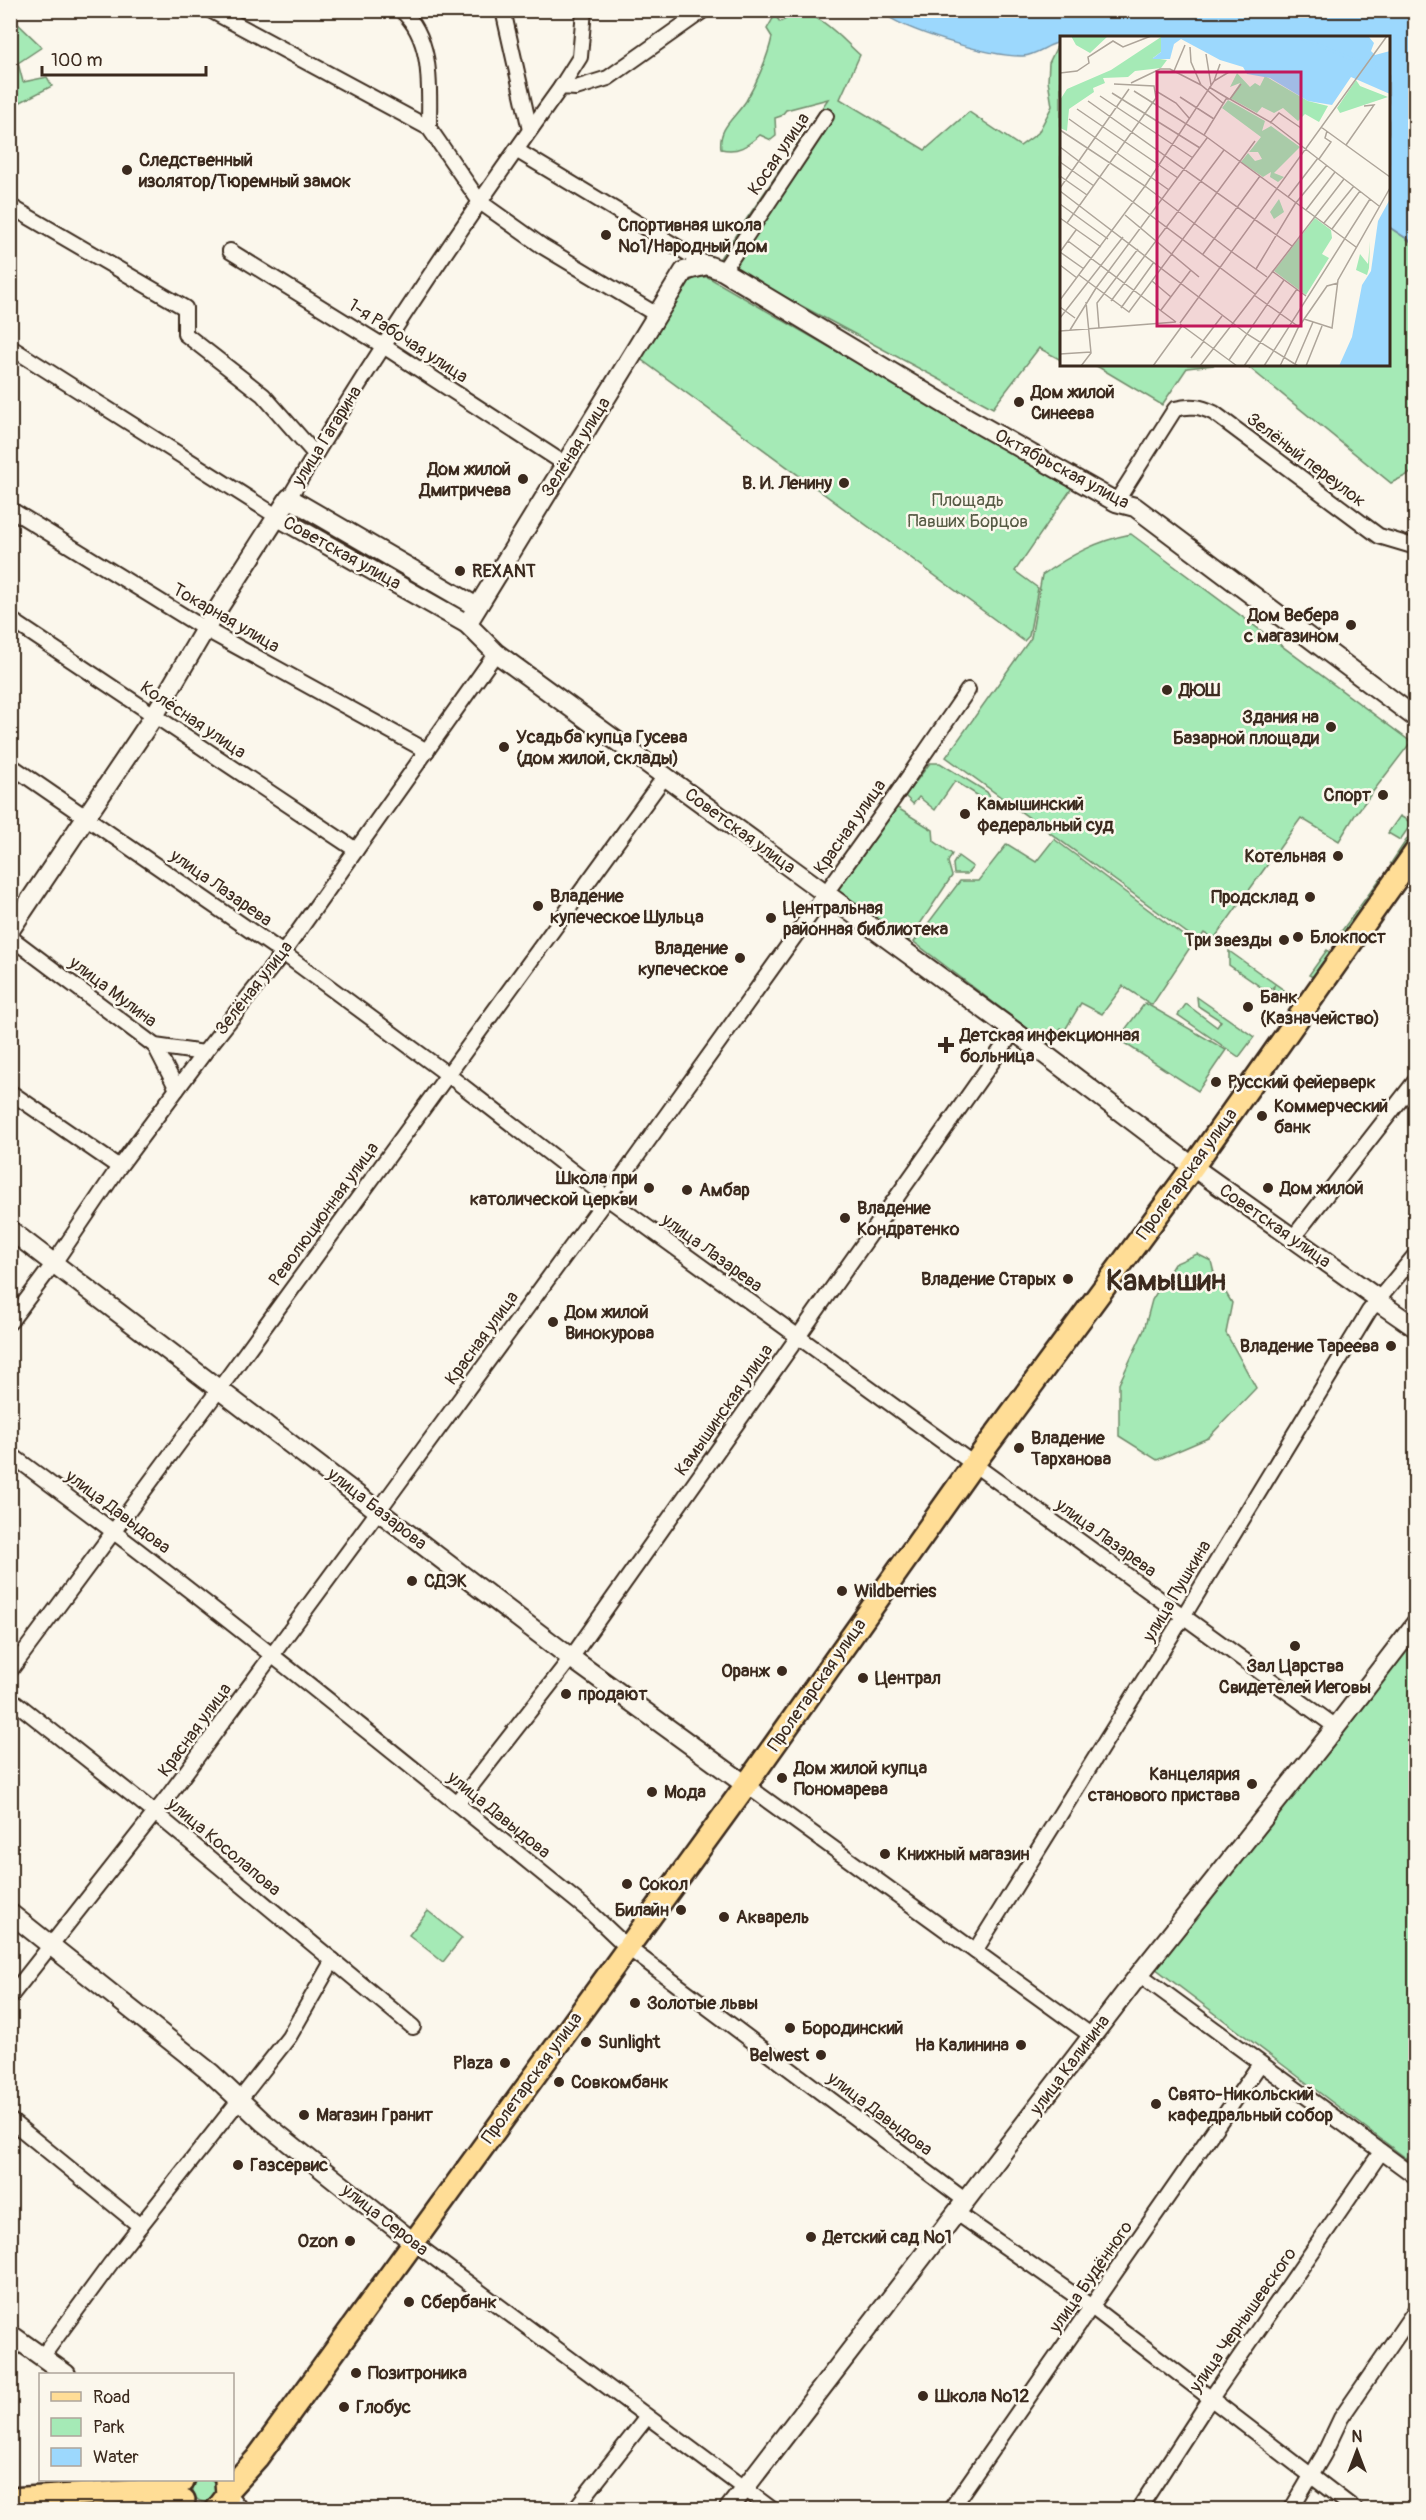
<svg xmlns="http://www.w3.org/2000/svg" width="1426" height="2520" viewBox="0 0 1426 2520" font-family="Pangolin,sans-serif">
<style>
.green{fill:#a5eab6;stroke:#708a6a;stroke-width:1.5}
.water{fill:#9cd8fd;stroke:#7592a4;stroke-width:1.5}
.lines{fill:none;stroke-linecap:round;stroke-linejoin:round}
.street-casing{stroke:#3b2a1e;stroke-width:18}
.secondary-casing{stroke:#3b2a1e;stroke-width:22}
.primary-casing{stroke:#3b2a1e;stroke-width:26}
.street{stroke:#fbf7ec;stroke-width:14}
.secondary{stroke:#fbf7ec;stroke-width:18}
.primary{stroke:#ffdd96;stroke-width:21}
.poi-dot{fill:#3b2a1e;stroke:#fbf7ec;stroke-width:2}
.labels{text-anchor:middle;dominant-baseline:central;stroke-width:5;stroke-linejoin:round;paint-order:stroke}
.street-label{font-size:18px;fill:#3b2a1e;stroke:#fbf7ec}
.poi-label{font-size:18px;font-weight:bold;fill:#3b2a1e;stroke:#fbf7ec;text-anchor:start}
.park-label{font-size:18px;fill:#565a44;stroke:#fbf7ec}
.town-label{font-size:30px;font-weight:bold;fill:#3b2a1e;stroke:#fbf7ec}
.inset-river{fill:none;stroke:#9cd8fd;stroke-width:3}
.inset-road{fill:none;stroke:#aea59a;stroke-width:1.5}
.view{fill:#c2185b;fill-opacity:0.15;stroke:#c2185b;stroke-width:3}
.inset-edge{fill:none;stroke:#3b2a1e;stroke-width:3}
</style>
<rect width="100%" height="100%" fill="#fbf7ec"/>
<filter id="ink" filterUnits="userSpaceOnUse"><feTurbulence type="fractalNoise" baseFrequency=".0167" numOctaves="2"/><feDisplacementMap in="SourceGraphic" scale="12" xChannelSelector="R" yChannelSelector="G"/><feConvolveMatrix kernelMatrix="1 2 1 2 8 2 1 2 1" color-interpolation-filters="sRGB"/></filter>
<g filter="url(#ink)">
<g class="green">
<path d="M793,11c26,0 49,28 67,44l-20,44 85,51 44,-38 51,34 18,-13 14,-27 -4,-25 1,-18 10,-21h2v318l-22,-12 -46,60 -275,-147 110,-162 -42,11 -5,6 -6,2 1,18 -5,4 -11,-5c-13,11 -22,18 -39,14 -3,-22 14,-31 25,-48 10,-17 22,-44 26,-64l-5,-8 8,-14 5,7 8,-4z"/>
<polygon points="10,21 17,23 42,47 18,63 23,82 47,77 52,86 11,107"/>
<polygon points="1389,227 1415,244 1415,471 1391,483 1246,365 1388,364"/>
<polygon points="697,277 708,277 1072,488 1015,571 1038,588 1029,636 1024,641 639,358 687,283"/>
<polygon points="1095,365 1095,364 1214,365 1187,368 1162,405"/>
<path d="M1131,534l280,208 -56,73 -16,26 -38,-23 -87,121 -10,-6 -6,8 -252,-184 85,-119 11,-63c29,-20 54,-34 89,-41z"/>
<polygon points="930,763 940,763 987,792 996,807 955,781 935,810 919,797 913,804 905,796"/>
<polygon points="896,807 933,830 934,841 952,854 948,862 952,876 906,945 834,891"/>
<polygon points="1400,816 1412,823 1400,840 1388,833"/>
<polygon points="1415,827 1415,837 1399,861 1391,863"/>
<polygon points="1054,839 1193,943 1152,1005 1123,986 1102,1014 1081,1003 1065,1030 1061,1028 1049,1045 914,942 960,881 978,881 1007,844 1036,862"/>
<polygon points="958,856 973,867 967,874 954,874 953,864"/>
<polygon points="1380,879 1386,881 1339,945 1334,941"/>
<polygon points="1327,950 1332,955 1315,978 1309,975"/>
<polygon points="1229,951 1288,993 1281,1001 1272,994 1274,986 1268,992 1229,965"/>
<polygon points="1197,997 1254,1037 1239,1057 1178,1015 1186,1004 1217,1027 1221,1021 1198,1006"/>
<polygon points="1145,1003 1226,1050 1198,1091 1118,1039"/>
<polygon points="1197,1254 1211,1261 1214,1273 1232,1303 1226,1333 1256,1388 1208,1438 1157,1460 1119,1436 1119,1384 1144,1330 1152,1300 1174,1264"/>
<polygon points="1415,1633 1415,2165 1155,1968"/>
<polygon points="428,1911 462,1938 443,1962 409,1935"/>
<circle cx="205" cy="2490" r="12"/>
</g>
<path class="water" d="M880,11h535v233l-26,-17 -1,-189h-326l-1,4c-14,2 -23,13 -38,14 -32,1 -119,-25 -143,-45z"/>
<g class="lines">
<g class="street-casing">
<g id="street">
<polyline points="210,10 429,128 480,202 542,246 657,315"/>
<path d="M401,10c33,29 28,79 28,118"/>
<polyline points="503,10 530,130"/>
<polyline points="561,87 580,57 584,10"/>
<polyline points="516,150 707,265"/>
<polyline points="10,206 185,308 185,334 263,395 315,454"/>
<polyline points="230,251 385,347 565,464"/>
<polyline points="723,271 826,116"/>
<polyline points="10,347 278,517"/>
<path d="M289,498c84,-141 176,-278 272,-411l15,1 32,-10 96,-68"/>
<path d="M1116,502l59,-93c15,-4 25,-3 39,4l165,123 37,11"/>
<polyline points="10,509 205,629 427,751"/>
<polyline points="10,619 356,850"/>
<polyline points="10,765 283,953 447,1074 607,1198 1336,1727"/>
<polyline points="10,937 155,1046 204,1053"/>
<polyline points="155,1046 177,1089"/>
<polyline points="10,1092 119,1167"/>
<polyline points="1292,1239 1416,1080"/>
<polyline points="10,1322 54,1263 119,1167 204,1053 283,953 496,653"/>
<path d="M10,1454c198,146 388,302 579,457l38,36 339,254"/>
<polyline points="10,1671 220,1388 665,776"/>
<polyline points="10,1698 155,1813 413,2027"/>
<polyline points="746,1785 1092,2036"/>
<polyline points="457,1804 571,1658 1014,1031"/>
<polyline points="975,1951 1183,1617 1369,1311 1416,1254"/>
<polyline points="1139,1974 1416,2177"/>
<polyline points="10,1997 169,1795 379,1510 607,1198 894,798 968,690"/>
<polyline points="10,2120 140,2226"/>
<polyline points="957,2213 1093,2308 1356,2510"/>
<polyline points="413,2242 773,2510"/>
<polyline points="42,2357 111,2263 289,2037 333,1960"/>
<polyline points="574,2510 647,2417"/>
<polyline points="950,2510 1260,2064"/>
<polyline points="1138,2510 1203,2410 1381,2152"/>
<polyline points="1291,2510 1324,2454 1341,2418 1416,2309"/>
</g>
</g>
<g class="secondary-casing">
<g id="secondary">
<polyline points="278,517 467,624 496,653 1014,1031 1200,1172 1377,1298 1377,1301 1416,1328"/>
<polyline points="467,624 684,271 707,265 723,271 966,417 1116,502 1135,507 1416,718"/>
<polyline points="10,930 154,716 205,629 289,498 477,607"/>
<polyline points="10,1230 571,1658 746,1785"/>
<polyline points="10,1913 211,2073 263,2122 413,2242"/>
<polyline points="10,2334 66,2374"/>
<polyline points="227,2496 239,2510"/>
<polyline points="728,2510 1145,1967 1336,1727 1416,1623"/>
</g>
</g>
<g class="primary-casing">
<g id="primary">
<polyline points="228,2490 257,2458 746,1785 973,1465 1193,1167 1416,851"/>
<polyline points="150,2493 184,2500"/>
<polyline points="10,2499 137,2491 183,2481"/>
<polyline points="216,2510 227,2496 226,2480"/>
</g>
</g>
<use href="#street" class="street"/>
<use href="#secondary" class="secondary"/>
<use href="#primary" class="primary"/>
</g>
</g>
<g class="poi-dot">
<circle cx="127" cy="170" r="6"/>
<circle cx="606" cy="235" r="6"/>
<circle cx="1019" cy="402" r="6"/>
<circle cx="523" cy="479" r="6"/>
<circle cx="844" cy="483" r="6"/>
<circle cx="460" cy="571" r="6"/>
<circle cx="1351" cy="625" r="6"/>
<circle cx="1167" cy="690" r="6"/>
<circle cx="1331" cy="727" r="6"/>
<circle cx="504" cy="747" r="6"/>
<circle cx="1383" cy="795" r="6"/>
<circle cx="965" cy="814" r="6"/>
<circle cx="1338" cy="856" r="6"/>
<circle cx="1310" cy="897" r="6"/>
<circle cx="538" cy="906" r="6"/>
<circle cx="771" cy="918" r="6"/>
<circle cx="1298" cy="937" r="6"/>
<circle cx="1284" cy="940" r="6"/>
<circle cx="740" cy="958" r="6"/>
<circle cx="1248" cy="1007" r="6"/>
<path d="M943 1036h6v6h6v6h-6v6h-6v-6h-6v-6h6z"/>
<circle cx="1216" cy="1082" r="6"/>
<circle cx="1262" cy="1116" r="6"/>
<circle cx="649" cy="1188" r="6"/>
<circle cx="1268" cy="1188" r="6"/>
<circle cx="687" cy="1190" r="6"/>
<circle cx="845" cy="1218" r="6"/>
<circle cx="1068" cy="1279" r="6"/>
<circle cx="553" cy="1322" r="6"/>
<circle cx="1391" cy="1346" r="6"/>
<circle cx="1019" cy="1448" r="6"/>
<circle cx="412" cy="1581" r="6"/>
<circle cx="842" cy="1591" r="6"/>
<circle cx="1295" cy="1646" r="6"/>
<circle cx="782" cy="1671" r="6"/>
<circle cx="863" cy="1678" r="6"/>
<circle cx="566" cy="1694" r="6"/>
<circle cx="782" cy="1778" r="6"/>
<circle cx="1252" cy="1784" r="6"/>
<circle cx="652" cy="1792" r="6"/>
<circle cx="885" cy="1854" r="6"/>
<circle cx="627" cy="1884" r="6"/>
<circle cx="681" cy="1910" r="6"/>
<circle cx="724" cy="1917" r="6"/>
<circle cx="635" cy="2003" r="6"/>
<circle cx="790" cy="2028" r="6"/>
<circle cx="586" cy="2042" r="6"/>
<circle cx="1021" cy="2045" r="6"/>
<circle cx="821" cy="2055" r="6"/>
<circle cx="505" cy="2063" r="6"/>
<circle cx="559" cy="2082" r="6"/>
<circle cx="1156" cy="2104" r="6"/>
<circle cx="304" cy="2115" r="6"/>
<circle cx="238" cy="2165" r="6"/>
<circle cx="811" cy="2237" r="6"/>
<circle cx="350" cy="2241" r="6"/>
<circle cx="409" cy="2302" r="6"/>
<circle cx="356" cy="2373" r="6"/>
<circle cx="923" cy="2396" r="6"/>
<circle cx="344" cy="2407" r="6"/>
</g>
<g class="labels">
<g class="street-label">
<text transform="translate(779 154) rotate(-56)">Косая улица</text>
<text transform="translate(408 341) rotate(33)">1-я Рабочая улица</text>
<text transform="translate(327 436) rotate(-58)">улица Гагарина</text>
<text transform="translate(576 447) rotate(-58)">Зелёная улица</text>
<text transform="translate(1306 460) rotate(37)">Зелёный переулок</text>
<text transform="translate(1062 469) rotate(28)">Октябрьская улица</text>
<text transform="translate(342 553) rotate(29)">Советская улица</text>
<text transform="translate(226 618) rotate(30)">Токарная улица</text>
<text transform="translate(193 720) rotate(34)">Колёсная улица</text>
<text transform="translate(850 827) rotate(-55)">Красная улица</text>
<text transform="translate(740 831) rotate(36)">Советская улица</text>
<text transform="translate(221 888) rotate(35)">улица Лазарева</text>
<text transform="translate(254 988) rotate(-52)">Зелёная улица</text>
<text transform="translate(113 992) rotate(37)">улица Мулина</text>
<text transform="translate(1187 1174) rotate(-54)">Пролетарская улица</text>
<text transform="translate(324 1214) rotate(-54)">Революционная улица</text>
<text transform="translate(1275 1226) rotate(35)">Советская улица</text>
<text transform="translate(712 1253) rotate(36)">улица Лазарева</text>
<text transform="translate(482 1338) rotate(-54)">Красная улица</text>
<text transform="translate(724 1410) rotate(-55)">Камышинская улица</text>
<text transform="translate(377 1509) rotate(38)">улица Базарова</text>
<text transform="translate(118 1512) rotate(37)">улица Давыдова</text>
<text transform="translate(1106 1538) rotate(36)">улица Лазарева</text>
<text transform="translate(1177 1591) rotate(-59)">улица Пушкина</text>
<text transform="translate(817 1685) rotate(-55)">Пролетарская улица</text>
<text transform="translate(195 1730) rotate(-54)">Красная улица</text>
<text transform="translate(499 1815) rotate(39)">улица Давыдова</text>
<text transform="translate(224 1847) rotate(40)">улица Косолапова</text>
<text transform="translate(1070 2065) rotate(-53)">улица Калинина</text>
<text transform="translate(532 2078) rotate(-54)">Пролетарская улица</text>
<text transform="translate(880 2114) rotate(37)">улица Давыдова</text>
<text transform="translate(385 2220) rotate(38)">улица Серова</text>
<text transform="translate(1091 2277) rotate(-55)">улица Будённого</text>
<text transform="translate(1243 2320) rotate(-55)">улица Чернышевского</text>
</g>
<g class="poi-label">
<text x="139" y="160">Следственный<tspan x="139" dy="21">изолятор/Тюремный замок</tspan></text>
<text x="618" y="225">Спортивная школа<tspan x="618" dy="21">№1/Народный дом</tspan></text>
<text x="1031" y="392">Дом жилой<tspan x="1031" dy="21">Синеева</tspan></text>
<text x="511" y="469" text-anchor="end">Дом жилой<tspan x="511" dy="21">Дмитричева</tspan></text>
<text x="832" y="483" text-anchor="end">В. И. Ленину</text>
<text x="472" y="571">REXANT</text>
<text x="1339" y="615" text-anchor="end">Дом Вебера<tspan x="1339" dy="21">с магазином</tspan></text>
<text x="1179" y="690">ДЮШ</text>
<text x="1319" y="717" text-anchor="end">Здания на<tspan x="1319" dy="21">Базарной площади</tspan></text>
<text x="516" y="737">Усадьба купца Гусева<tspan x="516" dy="21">(дом жилой, склады)</tspan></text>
<text x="1371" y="795" text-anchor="end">Спорт</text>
<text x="977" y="804">Камышинский<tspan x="977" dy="21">федеральный суд</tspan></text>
<text x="1326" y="856" text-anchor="end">Котельная</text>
<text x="550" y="896">Владение<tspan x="550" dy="21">купеческое Шульца</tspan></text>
<text x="1298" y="897" text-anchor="end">Продсклад</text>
<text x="783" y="908">Центральная<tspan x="783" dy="21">районная библиотека</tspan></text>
<text x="1310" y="937">Блокпост</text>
<text x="1272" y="940" text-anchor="end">Три звезды</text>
<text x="728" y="948" text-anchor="end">Владение<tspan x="728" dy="21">купеческое</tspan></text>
<text x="1260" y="997">Банк<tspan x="1260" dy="21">(Казначейство)</tspan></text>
<text x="960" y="1035">Детская инфекционная<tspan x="960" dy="21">больница</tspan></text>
<text x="1228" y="1082">Русский фейерверк</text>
<text x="1274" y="1106">Коммерческий<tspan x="1274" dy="21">банк</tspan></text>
<text x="637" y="1178" text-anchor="end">Школа при<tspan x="637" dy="21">католической церкви</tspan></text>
<text x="1280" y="1188">Дом жилой</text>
<text x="699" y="1190">Амбар</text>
<text x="857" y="1208">Владение<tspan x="857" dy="21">Кондратенко</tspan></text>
<text x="1056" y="1279" text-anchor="end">Владение Старых</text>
<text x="565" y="1312">Дом жилой<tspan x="565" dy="21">Винокурова</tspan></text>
<text x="1379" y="1346" text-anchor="end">Владение Тареева</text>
<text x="1031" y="1438">Владение<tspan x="1031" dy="21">Тарханова</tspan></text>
<text x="424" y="1581">СДЭК</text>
<text x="854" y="1591">Wildberries</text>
<text x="1295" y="1666" text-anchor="middle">Зал Царства<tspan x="1295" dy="21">Свидетелей Иеговы</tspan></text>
<text x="770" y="1671" text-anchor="end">Оранж</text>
<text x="875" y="1678">Централ</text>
<text x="578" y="1694">продают</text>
<text x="794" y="1768">Дом жилой купца<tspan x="794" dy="21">Пономарева</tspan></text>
<text x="1240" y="1774" text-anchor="end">Канцелярия<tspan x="1240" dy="21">станового пристава</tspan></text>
<text x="664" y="1792">Мода</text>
<text x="897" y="1854">Книжный магазин</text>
<text x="639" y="1884">Сокол</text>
<text x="669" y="1910" text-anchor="end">Билайн</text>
<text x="736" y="1917">Акварель</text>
<text x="647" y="2003">Золотые львы</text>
<text x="802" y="2028">Бородинский</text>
<text x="598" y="2042">Sunlight</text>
<text x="1009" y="2045" text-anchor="end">На Калинина</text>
<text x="809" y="2055" text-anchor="end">Belwest</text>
<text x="493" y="2063" text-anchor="end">Plaza</text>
<text x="571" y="2082">Совкомбанк</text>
<text x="1168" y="2094">Свято-Никольский<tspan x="1168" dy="21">кафедральный собор</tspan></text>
<text x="316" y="2115">Магазин Гранит</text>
<text x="250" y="2165">Газсервис</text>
<text x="823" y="2237">Детский сад №1</text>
<text x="338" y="2241" text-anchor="end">Ozon</text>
<text x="421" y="2302">Сбербанк</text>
<text x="368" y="2373">Позитроника</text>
<text x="935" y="2396">Школа №12</text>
<text x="356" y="2407">Глобус</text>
</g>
<g class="park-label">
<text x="968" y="500">Площадь<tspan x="968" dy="21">Павших Борцов</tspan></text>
</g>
<g class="town-label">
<text x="1166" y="1280">Камышин</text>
</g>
</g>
<g transform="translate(1060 36)">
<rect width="330" height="330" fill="#fbf7ec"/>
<path d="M11,0h37l-18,17 -14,-8zM101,1v15l-8,6 14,2 -6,8 -26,3 -7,6 -25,1 2,5 -12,5 1,4 -25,17 -2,22 -7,-3v-28l7,-11 44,-19zM177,37l13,14 5,-4 5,3 5,-10 43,25 20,5 -9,16 -14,-8 -7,7 -15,-13 -9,5 -12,-6 -5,6 -27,-15 10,-15 -10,4zM296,44l4,6 28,11 -48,16 -3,-5zM168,64l37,21 -3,10 9,-5 29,21 -26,26 10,4 -6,5 -8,-5 1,-5 -8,5 -22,-15 7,-9 7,8 7,-2 -4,-7h-9l12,-15 -39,-29zM219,163l5,13 -10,7 -4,-7zM255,182l16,12 1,8 -10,16 7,4 -23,37 -32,-24zM310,205l-1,27 -2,7 -11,-5 4,-16 8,10z" fill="#a5eab6"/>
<path d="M101,0l208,1 5,6 -3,8 4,4 15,-4v43l-39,-17 -19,28 -24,-4 -38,-23 -23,-4 -4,-7 -23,-7 -39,-21 -7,5 -4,15h-18l9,-7zM330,163v167h-51l13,-29 10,-52 9,-14 7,-50z" fill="#9cd8fd"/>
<path class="inset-river" d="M236,0l69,28M309,30l21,7"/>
<path class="inset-road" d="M130,11l1,15 10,23M146,18l5,31M114,35l11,-26M0,37l17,-2 12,-8 -1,-6 25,-16 10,6 28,-11M154,45l6,-17M71,47l29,-14h10l31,16 23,19M149,51l20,12M74,55l70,44 152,112M96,55l20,12 13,15M52,57l88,55M40,60l93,62M120,61l34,22M170,63l11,-15M28,65l204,145M17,73l101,69M9,83l100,71M210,87l9,-10 22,15M261,91l69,50M0,94l85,56 87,66M144,99l22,-36h4l42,24 107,83M286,109l28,-40 -10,1M0,111l195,147M259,123l12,-17 -6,-4 2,-7M0,126l34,24M0,140l27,19M85,150l69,-105 15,-9M0,152l69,-99M0,155l187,143 51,32M228,161l30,-39M0,168l48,35M246,174l29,-38M65,179l74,62M0,182l41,29M7,187l89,-125 -2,-12 -40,-2M264,187l30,-37M272,193l28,-38M8,205l108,81M0,216l24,17M0,216l16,-22M172,216l35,25M143,218l57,-78M0,229l17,13M196,233l39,-65 32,-39M212,235l34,25M19,239l50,37 126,-171M92,245l19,16M194,259l45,32M0,264l85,-114M51,265l113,-151M0,271l15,11M61,272l33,-46M101,274l30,-40M0,282l63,-81M244,283l28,9 6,-48 52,-92M120,287l207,-287M120,288l57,42M39,292l-2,-25 41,-54M10,294l26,-42 111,-150M0,295l116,-9M143,305l19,-25M0,318l31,-2M131,322l13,-17M169,324l55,-80M235,328l18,-42M21,330l10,-13 -5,-51M93,330l29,-40M140,330l144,-187M184,330l53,-77M204,330l106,-167M220,330l18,-38 29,-42 11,-3M246,330l16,-40"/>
<path class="view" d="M97,36h144v254h-144z"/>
<rect width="330" height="330" class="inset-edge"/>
</g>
<rect width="1426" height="2520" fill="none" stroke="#fbf7ec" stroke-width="36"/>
<rect x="18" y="18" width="1390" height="2484" fill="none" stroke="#3b2a1e" stroke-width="2" filter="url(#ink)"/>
<rect x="39" y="2373" width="195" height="108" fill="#fbf7ec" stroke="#aea59a" stroke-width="1.5"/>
<rect x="51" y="2392" width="30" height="9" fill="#ffdd96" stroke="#aea59a" stroke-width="1.5"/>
<text x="93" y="2403" font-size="18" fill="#3b2a1e">Road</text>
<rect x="51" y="2418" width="30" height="18" fill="#a5eab6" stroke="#aea59a" stroke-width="1.5"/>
<text x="93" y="2433" font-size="18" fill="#3b2a1e">Park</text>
<rect x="51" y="2448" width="30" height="18" fill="#9cd8fd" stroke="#aea59a" stroke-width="1.5"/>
<text x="93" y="2463" font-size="18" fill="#3b2a1e">Water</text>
<g transform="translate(1357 2451)" stroke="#fbf7ec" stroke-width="4.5" paint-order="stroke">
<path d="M0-4.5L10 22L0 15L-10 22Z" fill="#3b2a1e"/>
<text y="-9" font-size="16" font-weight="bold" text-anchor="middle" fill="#3b2a1e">N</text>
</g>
<path d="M42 66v9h164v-9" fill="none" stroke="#3b2a1e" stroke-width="3"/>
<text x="51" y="66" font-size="18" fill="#3b2a1e" stroke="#fbf7ec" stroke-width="4.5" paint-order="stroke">100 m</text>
</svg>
